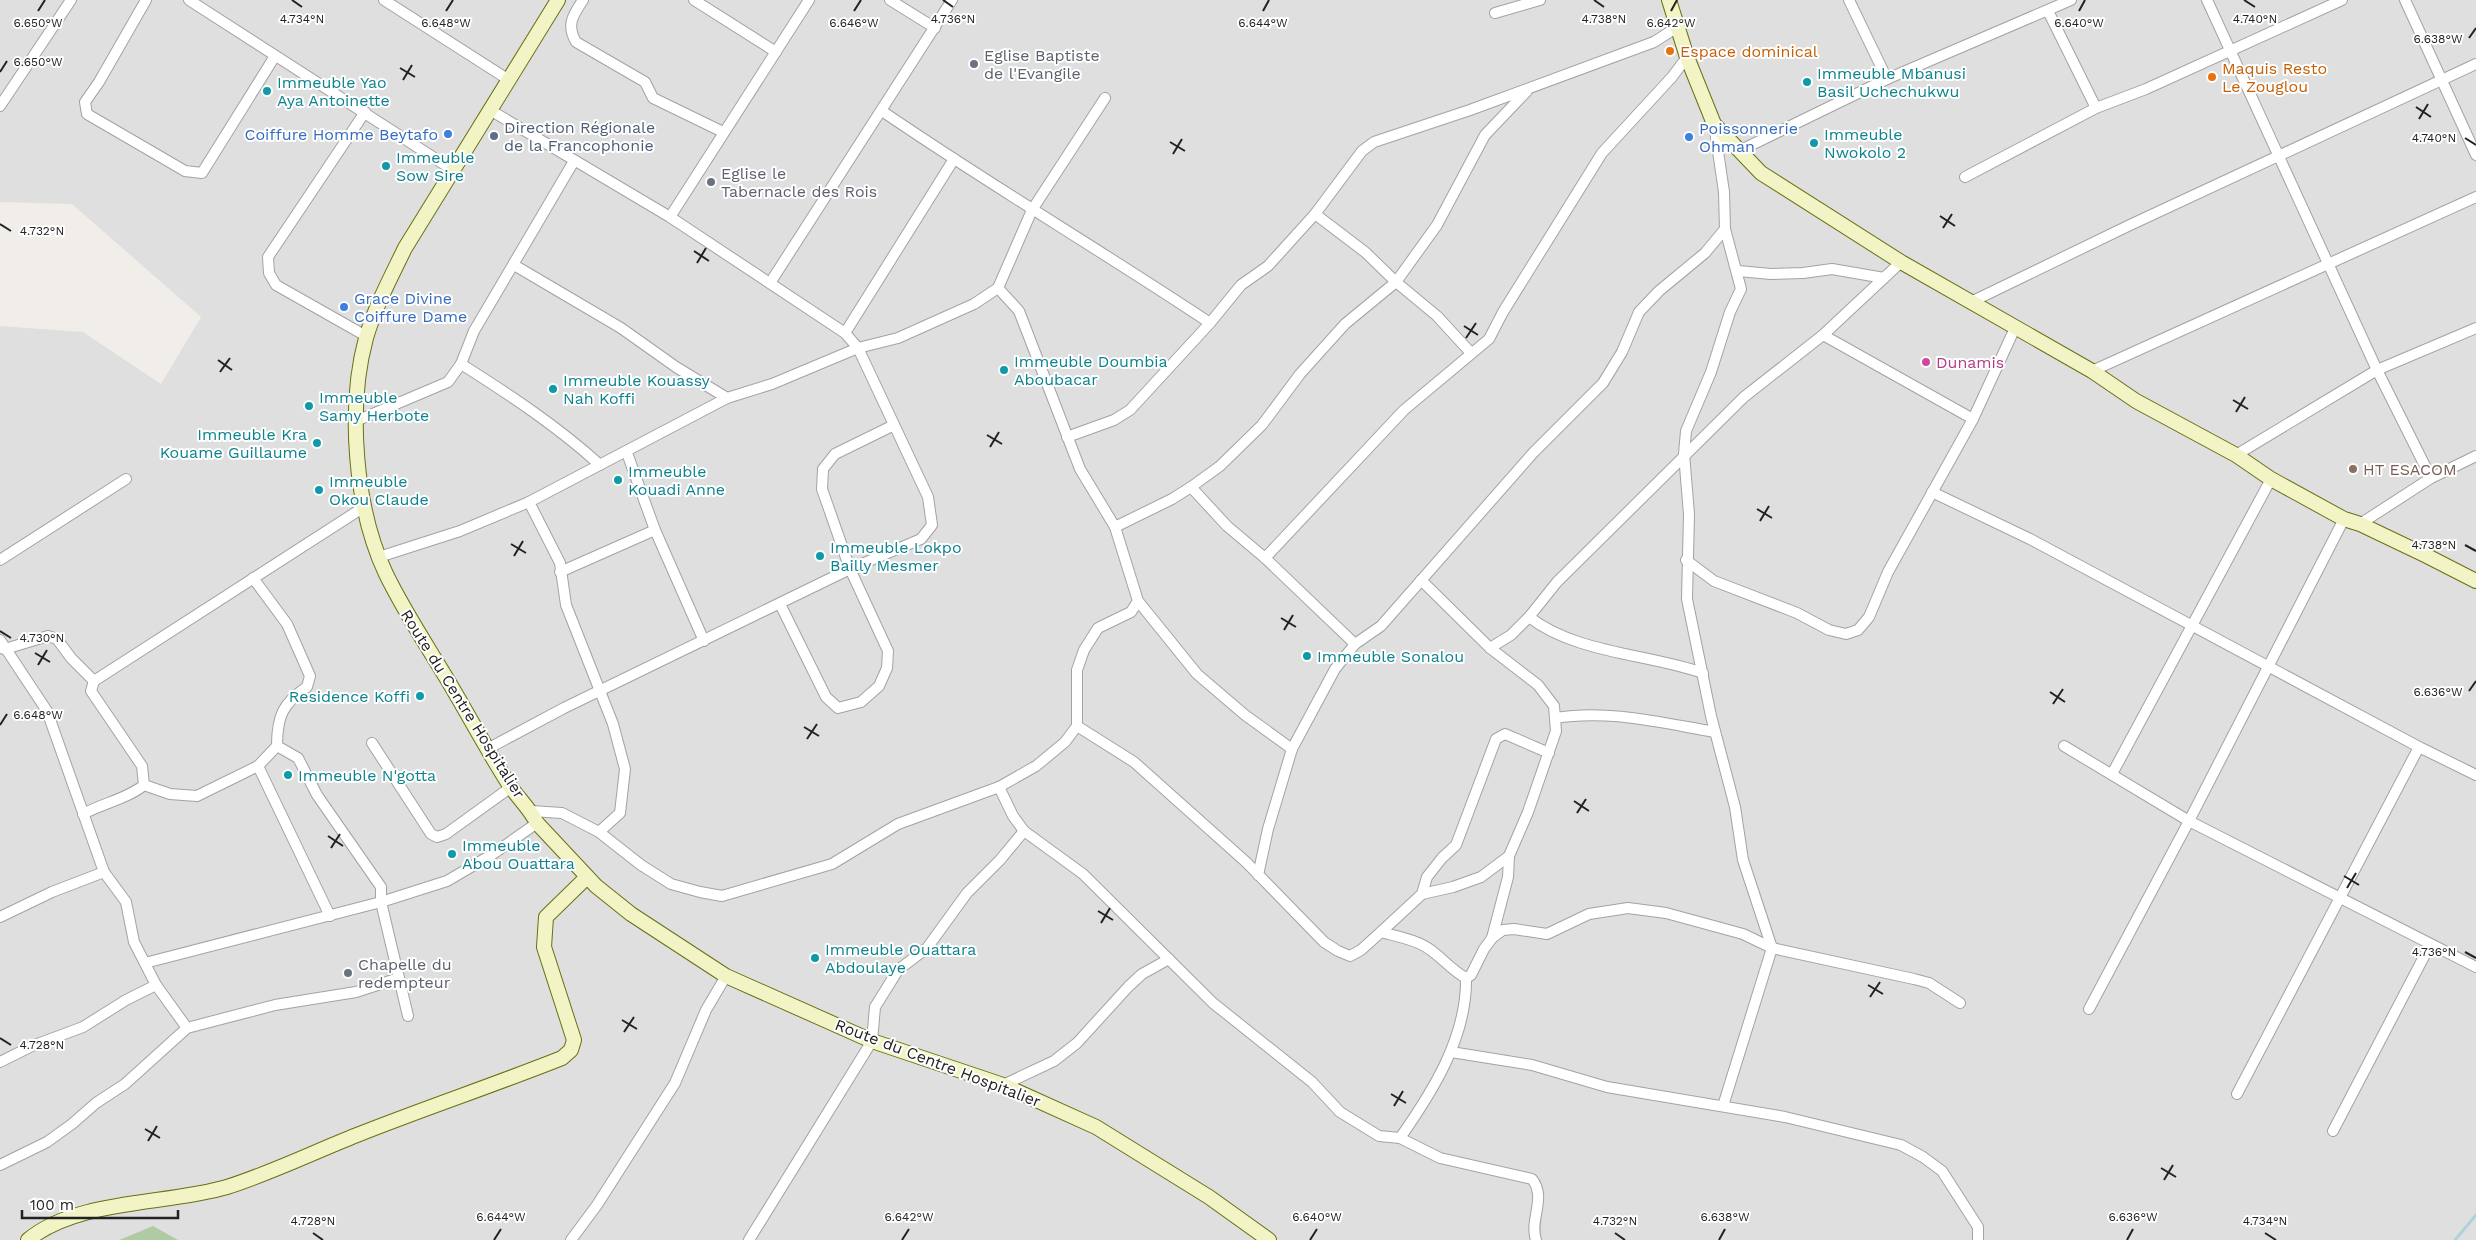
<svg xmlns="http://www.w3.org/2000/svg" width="2476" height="1240" viewBox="0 0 2476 1240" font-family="'Work Sans',sans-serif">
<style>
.residential{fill:#e0dfdf}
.forest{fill:#b0cba3}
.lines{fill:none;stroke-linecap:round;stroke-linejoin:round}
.stream{stroke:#afd1d9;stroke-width:3}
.street-casing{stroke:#a3a3a3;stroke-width:12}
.secondary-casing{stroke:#687012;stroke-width:16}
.street{stroke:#fff;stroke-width:10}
.secondary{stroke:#f2f4c5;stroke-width:14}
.ticks{fill:none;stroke:#222;stroke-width:2}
.food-dot{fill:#e8710a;stroke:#fff;stroke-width:2}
.worship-dot{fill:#6b7280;stroke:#fff;stroke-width:2}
.culture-dot{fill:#0f9aa8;stroke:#fff;stroke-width:2}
.shop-dot{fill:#3f7fe0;stroke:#fff;stroke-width:2}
.service-dot{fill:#5c6f8a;stroke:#fff;stroke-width:2}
.hotel-dot{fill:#d1479c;stroke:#fff;stroke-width:2}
.education-dot{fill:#8d6e63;stroke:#fff;stroke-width:2}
.labels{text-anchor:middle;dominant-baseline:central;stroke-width:4;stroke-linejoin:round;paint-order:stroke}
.food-label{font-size:16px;fill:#c56008;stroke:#fff;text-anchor:start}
.worship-label{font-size:16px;fill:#5b616d;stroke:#fff;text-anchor:start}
.culture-label{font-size:16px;fill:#0d838f;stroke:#fff;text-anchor:start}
.service-label{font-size:16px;fill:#4e5e75;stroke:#fff;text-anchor:start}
.shop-label{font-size:16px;fill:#366cbe;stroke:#fff;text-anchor:start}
.hotel-label{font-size:16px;fill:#b23c85;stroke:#fff;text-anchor:start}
.education-label{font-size:16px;fill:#785e54;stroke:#fff;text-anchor:start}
.street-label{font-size:16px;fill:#222;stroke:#fff}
.ticks-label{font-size:12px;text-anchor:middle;fill:#222;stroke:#fff;stroke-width:4;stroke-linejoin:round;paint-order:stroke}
</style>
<rect width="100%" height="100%" fill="#f1eeea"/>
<polygon class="residential" points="0,0 2476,0 2476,1240 0,1240 0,326 83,332 161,384 201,317 72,204 0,202"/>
<polygon class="forest" points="153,1226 178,1240 119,1240"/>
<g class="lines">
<polyline class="stream" points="2455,1240 2476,1215"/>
<g class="street-casing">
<g id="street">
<polyline points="146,0 99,82 85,102 87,114 185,171 202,173 275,56"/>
<polyline points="189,0 453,170"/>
<polyline points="384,0 509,80"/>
<path d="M583,0c-10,15 -17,25 -7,42l69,40 8,16 70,34"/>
<polyline points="694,0 776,52"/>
<polyline points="890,0 935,28"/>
<polyline points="1849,0 1887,79 2071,0"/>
<polyline points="2207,0 2377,370 2431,478"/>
<polyline points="2405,0 2476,155"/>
<polyline points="2048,11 2096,108"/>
<polyline points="1495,13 1540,0"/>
<polyline points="0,106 71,0"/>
<path d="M882,111c108,74 220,140 328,212"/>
<polyline points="365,112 268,257 269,273 276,285 366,336"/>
<polyline points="1714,124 1724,192 1725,229 1741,289 1730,312 1711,372 1686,431 1684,454 1689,514 1687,599 1711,716 1735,807 1743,860 1772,948 1723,1106"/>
<polyline points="1739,151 1887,79"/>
<polyline points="1965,177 2096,108 2146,89 2342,0"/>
<polyline points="1315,214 1365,252 1396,282 1437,316 1471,353"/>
<polyline points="670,217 809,0"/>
<polyline points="514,265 621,328 676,367 727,398"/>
<polyline points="1738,271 1771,274 1803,273 1832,269 1884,278"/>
<polyline points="770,283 952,0"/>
<polyline points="998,288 1019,311 1080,469 1115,527 1138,601 1197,674 1245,715 1292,749"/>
<polyline points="1973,301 2130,225 2476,64"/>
<polyline points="845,333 954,159"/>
<polyline points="1823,335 1973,419"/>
<path d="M461,364c49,31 96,62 139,101"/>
<polyline points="2092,371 2476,197"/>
<polyline points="356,421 448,382 461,364 474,331 574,161"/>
<polyline points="1067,437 1114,420 1130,410 1210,323 1241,285 1268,266 1315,214 1362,151 1374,142 1470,110 1654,42 1679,26"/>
<polyline points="627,453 655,530 704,641"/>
<polyline points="2236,455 2377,370 2476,328"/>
<polyline points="1191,487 1227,526 1265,558 1355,644"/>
<polyline points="1932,492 2030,539 2419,747 2476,775"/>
<polyline points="529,502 560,563 566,605 613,724 625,769 620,813 599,832"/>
<polyline points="2360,524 2431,478 2476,456"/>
<polyline points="1115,527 1172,499 1191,487 1220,466 1262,425 1300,374 1345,324 1396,282 1437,225 1485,135 1527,91"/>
<polyline points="379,557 460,531 529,502 727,398 772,384 858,348 898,338 974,304 998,288 1032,210 1105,98"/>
<polyline points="1265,558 1404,410 1489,339 1503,312 1602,153 1672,77 1687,57"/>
<polyline points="0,560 126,479"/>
<polyline points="1686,560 1714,581 1797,613 1829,630 1846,634 1858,630 1869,617 1888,572 1973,419 2015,328"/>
<polyline points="560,572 655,530"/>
<polyline points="780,604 826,697 838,708 861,702 879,686 887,668 888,651 850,569 822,489 823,469 835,454 894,425"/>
<path d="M1529,617c46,36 119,37 174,56"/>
<polyline points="0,640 47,711 104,872 126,902 134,942 156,985 187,1028"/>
<polyline points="0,648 5,649 48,636 57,639 71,658 94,681"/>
<polyline points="1490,648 1511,635 1529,617 1557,582 1744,397 1823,335 1901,262"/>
<path d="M1555,718c53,-9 107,5 160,14"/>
<path d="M1077,726l57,36 112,100 78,80 14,9 12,5 11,-6 20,-18c18,5 37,8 51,19 12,9 21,20 34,27"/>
<polyline points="372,743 431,834 437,837 446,834 511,787"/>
<polyline points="277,746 298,758 317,795 381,887 381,902 408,1016"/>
<polyline points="2064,746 2189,821 2476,967"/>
<polyline points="489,748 564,708 850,569 921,539 932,525 928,497 858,348 845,333 670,217 490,110"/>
<polyline points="258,766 330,916"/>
<polyline points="2112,774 2271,479"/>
<path d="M144,785l26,9 27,2 61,-30 19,-20c0,-30 6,-43 30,-59l3,-11 -23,-52 -34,-46"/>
<path d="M999,787l14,29 11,15 59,43 130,129 99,79 28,30 39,24 21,2 40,20 92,21c15,19 -3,40 4,61"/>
<polyline points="531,811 562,813 599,832 641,865 671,884 700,892 722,896 832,864 898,824 999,787 1036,766 1065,742 1077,726 1077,670 1084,650 1098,628 1131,612 1138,601"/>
<path d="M83,814c20,-11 44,-15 61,-29l-2,-19 -51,-75 3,-10 270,-174"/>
<polyline points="1258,875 1268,829 1292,749 1335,669 1355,644 1381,626 1533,453 1603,383 1622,352 1639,312 1659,291 1705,253 1725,229"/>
<polyline points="1422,894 1427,877 1442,858 1456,845 1496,739 1505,734 1549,753"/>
<polyline points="0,917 52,892 104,872"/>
<polyline points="1381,932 1422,894 1453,887 1481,877 1509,856 1528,812 1556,731 1554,706 1538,685 1490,648 1421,580"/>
<polyline points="1492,938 1508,877 1509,856"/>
<polyline points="145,963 381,902 447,881 493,854 537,823"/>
<polyline points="1466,978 1471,975 1484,949 1492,938 1503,930 1514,929 1547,934 1589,914 1628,908 1666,913 1743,934 1772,948 1914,979 1929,983 1960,1003"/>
<polyline points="2089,1009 2189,821 2344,519"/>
<polyline points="1451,1052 1532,1065 1607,1087 1785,1117 1901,1145 1923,1157 1942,1171 1978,1227 1978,1240"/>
<polyline points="0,1062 32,1046 83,1027 126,1000 156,985"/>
<polyline points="1003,1085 1054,1061 1077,1043 1128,987 1142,974 1169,959"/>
<polyline points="2237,1094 2419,747"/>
<polyline points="2333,1131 2430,945"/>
<path d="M1400,1138c33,-47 67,-101 66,-160"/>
<polyline points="0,1165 47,1142 72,1124 96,1103 125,1084 187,1028 275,1005 356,992 399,978"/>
<polyline points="571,1240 597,1205 675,1083 706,1010 726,976"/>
<polyline points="749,1240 872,1041 875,1007 898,970 927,948 967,893 1000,860 1024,831"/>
</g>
</g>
<g class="secondary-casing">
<g id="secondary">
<path d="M558,0l-153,248c-14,29 -30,59 -39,90 -19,70 -11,171 20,236 18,37 40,70 61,105 21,35 41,73 63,107 9,13 20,23 27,37l59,63 35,28 95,62 146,65 131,44 93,42 113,70 60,43"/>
<polyline points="1669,0 1687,57 1714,124 1761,173 1901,262 2092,371 2136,401 2236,455 2271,479 2344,519 2360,524 2427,556 2476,581"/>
<path d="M28,1240c49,-41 138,-35 199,-53 44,-14 87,-35 130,-52 68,-27 137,-50 205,-77l9,-8 3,-10 -30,-93 2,-30 41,-40"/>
</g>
</g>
<use href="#street" class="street"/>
<use href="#secondary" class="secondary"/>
</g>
<path class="ticks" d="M292,0l10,7M943,0l10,7M1594,0l10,7M2244,0l11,7M38,11l7,-11M446,11l7,-11M854,11l7,-11M1263,11l6,-11M1671,11l6,-11M2079,11l6,-11M2469,38l7,-10M400,68l15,9M0,72l7,-11M403,80l9,-15M2416,107l15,10M2419,119l9,-15M2465,138l11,7M1170,142l15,9M1173,154l9,-15M1940,216l15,10M0,224l11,7M1943,228l9,-14M694,251l15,10M697,263l9,-15M1464,326l14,9M1466,338l10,-15M218,360l14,10M220,372l10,-14M2233,400l15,9M2236,412l9,-15M987,435l15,9M990,447l9,-15M1757,509l15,9M1760,521l9,-15M511,544l15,9M2465,545l11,6M514,556l9,-15M1281,618l15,9M1284,630l9,-15M0,631l11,7M35,653l15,9M38,665l9,-15M2469,691l7,-10M2050,692l15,10M2053,704l10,-15M0,725l7,-11M804,727l15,9M807,739l10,-15M1574,801l15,10M1577,813l9,-14M328,836l15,10M331,848l9,-14M2344,876l15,9M2347,888l9,-15M1098,911l15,9M1101,923l9,-15M2465,952l11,6M1868,985l15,9M1870,997l10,-15M622,1020l15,9M624,1032l10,-15M0,1038l11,7M1391,1094l15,9M1394,1106l9,-15M145,1129l15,9M148,1141l9,-15M2161,1168l15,9M2164,1180l9,-15M313,1233l10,7M1615,1233l10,7M2265,1233l11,7M494,1240l7,-11M902,1240l7,-11M1310,1240l7,-11M1719,1240l6,-11M2127,1240l6,-11"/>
<g class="food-dot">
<circle cx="1670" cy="51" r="5"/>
<circle cx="2212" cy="77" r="5"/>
</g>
<g class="worship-dot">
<circle cx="974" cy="64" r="5"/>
<circle cx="711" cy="182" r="5"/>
<circle cx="348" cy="973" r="5"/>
</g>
<g class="culture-dot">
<circle cx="1807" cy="82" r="5"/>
<circle cx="267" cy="91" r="5"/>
<circle cx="1814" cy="143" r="5"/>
<circle cx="386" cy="166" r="5"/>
<circle cx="1004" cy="370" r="5"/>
<circle cx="553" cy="389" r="5"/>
<circle cx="309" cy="406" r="5"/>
<circle cx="317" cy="443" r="5"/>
<circle cx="618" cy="480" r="5"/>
<circle cx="319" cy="490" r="5"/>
<circle cx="820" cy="556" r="5"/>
<circle cx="1307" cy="656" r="5"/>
<circle cx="420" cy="696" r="5"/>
<circle cx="288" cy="775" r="5"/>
<circle cx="452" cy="854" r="5"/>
<circle cx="815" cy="958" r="5"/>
</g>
<g class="shop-dot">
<circle cx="448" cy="134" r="5"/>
<circle cx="1689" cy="137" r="5"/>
<circle cx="344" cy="307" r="5"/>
</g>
<circle class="service-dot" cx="494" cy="136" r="5"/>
<circle class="hotel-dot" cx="1926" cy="362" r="5"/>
<circle class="education-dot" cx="2353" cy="469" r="5"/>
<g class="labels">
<g class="food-label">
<text x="1680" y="51">Espace dominical</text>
<text x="2222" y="68">Maquis Resto<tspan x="2222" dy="18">Le Zouglou</tspan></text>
</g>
<g class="worship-label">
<text x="984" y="55">Eglise Baptiste<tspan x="984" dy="18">de l'Evangile</tspan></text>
<text x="721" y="173">Eglise le<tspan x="721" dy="18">Tabernacle des Rois</tspan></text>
<text x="358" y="964">Chapelle du<tspan x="358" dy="18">redempteur</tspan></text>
</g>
<g class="culture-label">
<text x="1817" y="73">Immeuble Mbanusi<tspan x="1817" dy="18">Basil Uchechukwu</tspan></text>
<text x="277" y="82">Immeuble Yao<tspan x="277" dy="18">Aya Antoinette</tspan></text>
<text x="1824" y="134">Immeuble<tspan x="1824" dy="18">Nwokolo 2</tspan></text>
<text x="396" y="157">Immeuble<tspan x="396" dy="18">Sow Sire</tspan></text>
<text x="1014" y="361">Immeuble Doumbia<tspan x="1014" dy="18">Aboubacar</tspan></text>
<text x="563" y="380">Immeuble Kouassy<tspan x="563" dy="18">Nah Koffi</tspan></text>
<text x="319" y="397">Immeuble<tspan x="319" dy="18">Samy Herbote</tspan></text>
<text x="307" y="434" text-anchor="end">Immeuble Kra<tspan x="307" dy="18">Kouame Guillaume</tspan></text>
<text x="628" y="471">Immeuble<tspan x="628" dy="18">Kouadi Anne</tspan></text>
<text x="329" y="481">Immeuble<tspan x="329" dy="18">Okou Claude</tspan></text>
<text x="830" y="547">Immeuble Lokpo<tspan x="830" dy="18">Bailly Mesmer</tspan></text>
<text x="1317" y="656">Immeuble Sonalou</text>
<text x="410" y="696" text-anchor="end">Residence Koffi</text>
<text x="298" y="775">Immeuble N'gotta</text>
<text x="462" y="845">Immeuble<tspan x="462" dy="18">Abou Ouattara</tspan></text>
<text x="825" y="949">Immeuble Ouattara<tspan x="825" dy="18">Abdoulaye</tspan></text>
</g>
<g class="service-label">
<text x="504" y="127">Direction Régionale<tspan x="504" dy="18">de la Francophonie</tspan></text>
</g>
<g class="shop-label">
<text x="1699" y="128">Poissonnerie<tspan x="1699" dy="18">Ohman</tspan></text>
<text x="438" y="134" text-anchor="end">Coiffure Homme Beytafo</text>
<text x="354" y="298">Grace Divine<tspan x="354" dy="18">Coiffure Dame</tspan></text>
</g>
<g class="hotel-label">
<text x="1936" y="362">Dunamis</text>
</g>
<g class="education-label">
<text x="2363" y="469">HT ESACOM</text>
</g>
<g class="street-label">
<text transform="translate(463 704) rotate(58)">Route du Centre Hospitalier</text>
<text transform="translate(938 1063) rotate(21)">Route du Centre Hospitalier</text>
</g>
</g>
<g class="ticks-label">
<text x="302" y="23">4.734°N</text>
<text x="953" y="23">4.736°N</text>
<text x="1604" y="23">4.738°N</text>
<text x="2255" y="23">4.740°N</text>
<text x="38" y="27">6.650°W</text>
<text x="446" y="27">6.648°W</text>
<text x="854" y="27">6.646°W</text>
<text x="1263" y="27">6.644°W</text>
<text x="1671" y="27">6.642°W</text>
<text x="2079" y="27">6.640°W</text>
<text x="2438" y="43">6.638°W</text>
<text x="38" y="66">6.650°W</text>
<text x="2434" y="142">4.740°N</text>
<text x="42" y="235">4.732°N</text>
<text x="2434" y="549">4.738°N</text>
<text x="42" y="642">4.730°N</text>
<text x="2438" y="696">6.636°W</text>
<text x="38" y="719">6.648°W</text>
<text x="2434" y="956">4.736°N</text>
<text x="42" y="1049">4.728°N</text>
<text x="501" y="1221">6.644°W</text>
<text x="909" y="1221">6.642°W</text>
<text x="1317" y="1221">6.640°W</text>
<text x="1725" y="1221">6.638°W</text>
<text x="2133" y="1221">6.636°W</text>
<text x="313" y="1225">4.728°N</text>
<text x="1615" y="1225">4.732°N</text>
<text x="2265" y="1225">4.734°N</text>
</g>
<path d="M22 1210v8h156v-8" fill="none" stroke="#222222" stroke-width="2.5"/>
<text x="30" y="1210" font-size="15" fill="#222222" stroke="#ffffff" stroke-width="4" paint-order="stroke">100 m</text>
</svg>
